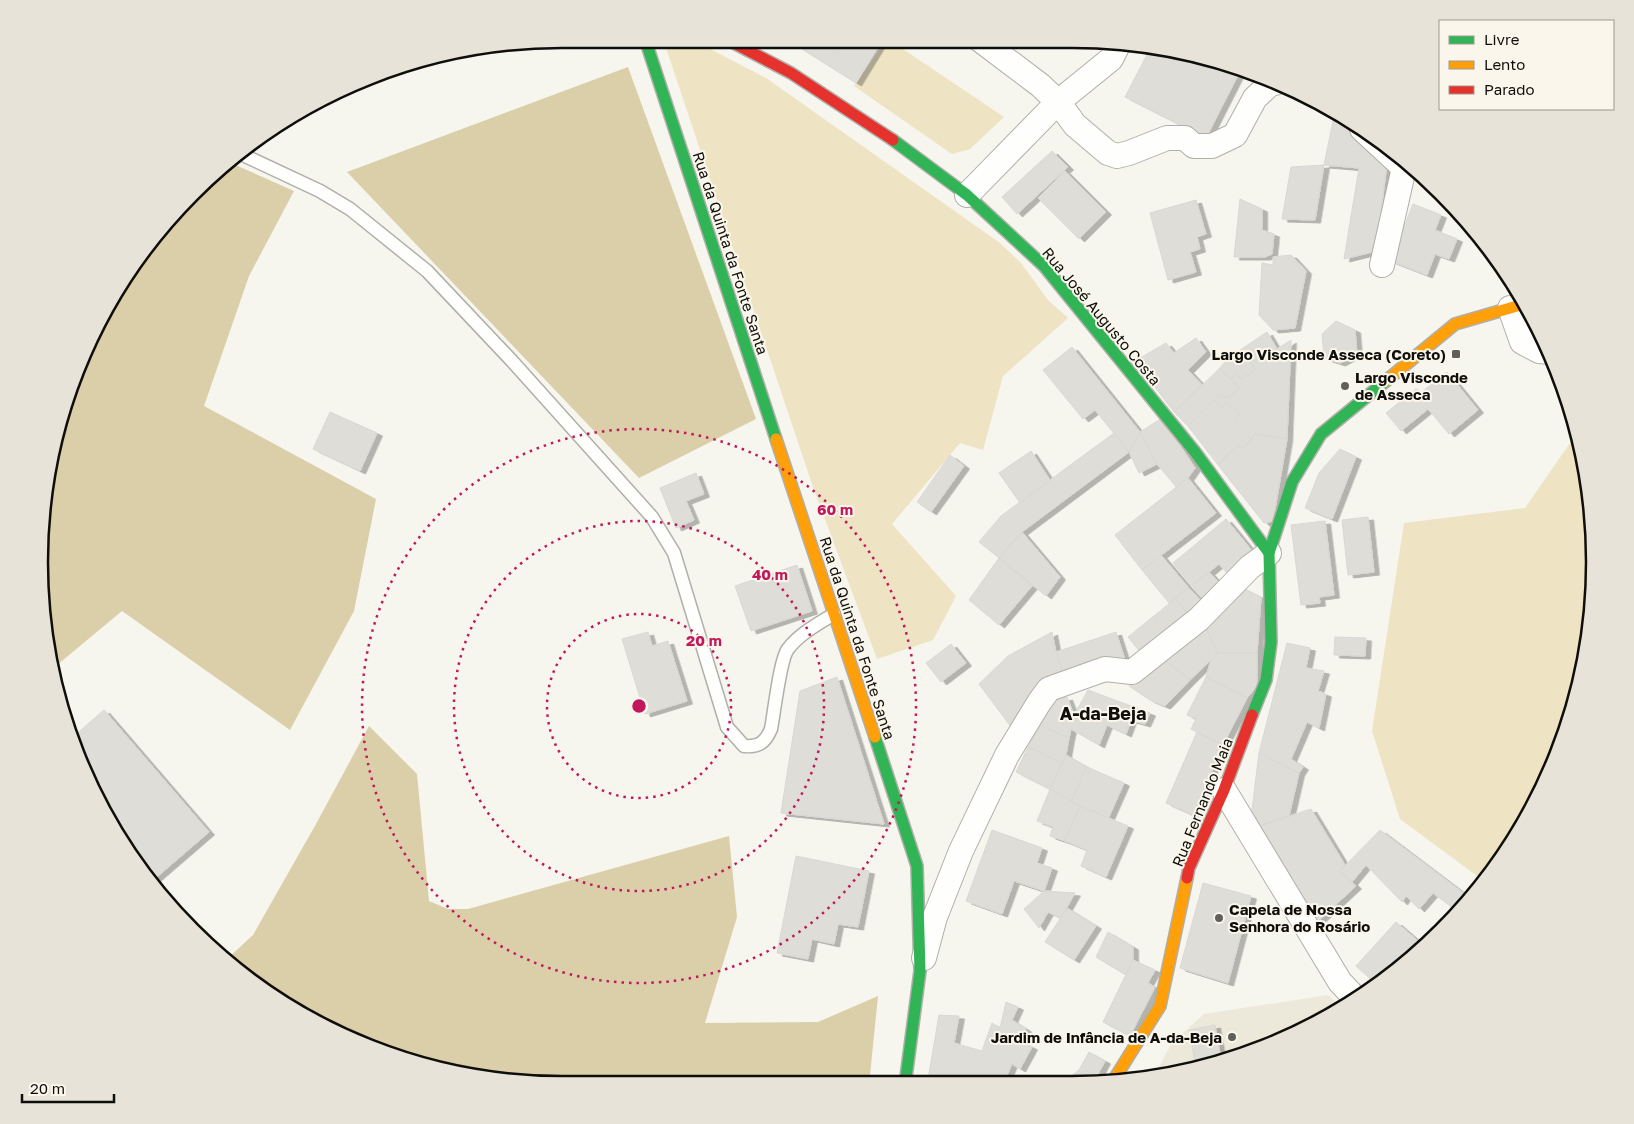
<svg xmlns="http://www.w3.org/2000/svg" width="1634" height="1124" viewBox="0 0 1634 1124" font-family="'Golos Text',sans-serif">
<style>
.built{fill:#ece9db}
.green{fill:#eee3c3}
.forest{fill:#dbcfaa}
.building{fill:#deddd8;stroke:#d9d8d4;filter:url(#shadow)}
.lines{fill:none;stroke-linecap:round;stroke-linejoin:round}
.lane-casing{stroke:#b0afaa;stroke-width:15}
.street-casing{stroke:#b0afaa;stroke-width:26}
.fast-casing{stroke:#b0afaa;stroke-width:14}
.slow-casing{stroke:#b0afaa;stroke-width:14}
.jam-casing{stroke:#b0afaa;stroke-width:14}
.lane{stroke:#fefefc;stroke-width:12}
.street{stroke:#fefefc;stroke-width:24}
.fast{stroke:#30b455;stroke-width:11}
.slow{stroke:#ff9f0a;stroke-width:11}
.jam{stroke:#e5322d;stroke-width:11}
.ring{fill:none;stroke:#c2185b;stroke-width:2.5;stroke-dasharray:2.5 5}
.poi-dot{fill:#605f5a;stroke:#faf6eb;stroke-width:2}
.labels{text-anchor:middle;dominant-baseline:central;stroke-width:4;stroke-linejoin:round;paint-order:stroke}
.street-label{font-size:15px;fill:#0f0e0a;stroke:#faf6eb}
.poi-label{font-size:15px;font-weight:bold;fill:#0f0e0a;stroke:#faf6eb;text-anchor:end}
.quarter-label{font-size:18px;font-weight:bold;fill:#0f0e0a;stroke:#faf6eb}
.rim{fill:none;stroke:#0f0e0a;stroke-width:2.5}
.centre{fill:#c2185b;stroke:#faf6eb;stroke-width:2.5}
.ring-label{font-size:15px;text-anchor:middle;font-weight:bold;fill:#c2185b;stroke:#faf6eb;stroke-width:4;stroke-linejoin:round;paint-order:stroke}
</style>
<defs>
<filter id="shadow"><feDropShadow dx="5.5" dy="3" stdDeviation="0" flood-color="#0004"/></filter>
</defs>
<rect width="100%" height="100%" fill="#f6f5ee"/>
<polygon class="built" points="1328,995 1342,1007 1304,1031 1174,1075 1153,1077 1172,1043 1204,1014"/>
<g class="green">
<polygon points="682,39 691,39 766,78 1000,243 1021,263 1048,300 1068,318 1003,376 983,450 960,443 892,524 956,596 933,640 877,659 813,487 666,48"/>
<polygon points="887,39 888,39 1004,117 970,149 952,154 854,86"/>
<polygon points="1577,433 1585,460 1595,562 1585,664 1555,763 1507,853 1484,881 1400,819 1372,731 1404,523 1525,508"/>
</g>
<g class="forest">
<polygon points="628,67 756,419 639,478 347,172"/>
<polygon points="231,163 294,191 249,276 204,406 376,499 354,611 290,730 122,611 51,670 49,664 39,562 43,494 79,361 127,272 168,217"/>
<polygon points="369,726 417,774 429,901 448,909 468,909 729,836 737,917 705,1023 818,1022 878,996 869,1085 562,1085 460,1075 361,1045 271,997 226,960 253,935 316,824"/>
</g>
<g class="building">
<polygon points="786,39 813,39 836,53 845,39 883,39 856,83"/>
<polygon points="813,39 845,39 836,53"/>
<polygon points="1151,47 1174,49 1240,71 1206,138 1125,97"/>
<polygon points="1334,116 1389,147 1376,251 1344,259 1359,168 1324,165"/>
<polygon points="1052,151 1068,167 1017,214 1002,197"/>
<polygon points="1324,165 1315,220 1282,219 1291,167"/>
<polygon points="1065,171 1106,212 1079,239 1038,198"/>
<polygon points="1240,199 1262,209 1262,230 1274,234 1272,254 1265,257 1234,257"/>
<polygon points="1196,200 1206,234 1197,237 1200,249 1190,252 1196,272 1168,280 1150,213"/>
<polygon points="1413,204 1441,215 1435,230 1457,239 1449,259 1435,254 1427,275 1391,261"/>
<polygon points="1493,254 1506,270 1494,271"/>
<polygon points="1291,255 1306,271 1295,328 1273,330 1259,315 1262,263 1273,265 1273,257"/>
<polygon points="1336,321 1355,330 1357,354 1340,363 1324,358 1322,334"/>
<polygon points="1267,332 1277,349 1251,362 1255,370 1241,379 1236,373 1231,379 1220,368 1228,358"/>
<polygon points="1196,338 1206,352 1188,370 1202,385 1174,412 1135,361 1166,343 1174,353"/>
<polygon points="1291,340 1287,439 1255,434 1251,439 1233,421 1240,414 1226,402 1222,409 1214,400 1220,395 1228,398 1239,388 1231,379 1236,373 1241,379 1255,370 1251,362 1277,349"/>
<polygon points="1072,347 1140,432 1129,452 1095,410 1083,419 1043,370"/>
<polygon points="1220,368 1239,388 1228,398 1220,395 1188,426 1174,412"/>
<polygon points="1447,372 1478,410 1449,434 1428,409 1401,431 1386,413 1416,389 1422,392"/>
<polygon points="1214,400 1222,409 1226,402 1240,414 1233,421 1251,439 1245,447 1236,446 1218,465 1188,426"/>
<polygon points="330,412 377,433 360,471 313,449"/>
<polygon points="1162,418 1195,468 1188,478 1177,488 1157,464 1140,432"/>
<polygon points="1140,432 1157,464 1139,473 1129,452"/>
<polygon points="1114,433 1129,452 1022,532 999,558 979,542 1001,516"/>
<polygon points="1255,434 1287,439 1273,521 1264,523 1218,465 1236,446 1245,447"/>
<polygon points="1340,449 1356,457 1332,519 1305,508 1319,473"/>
<polygon points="1031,451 1050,480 1020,503 999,473"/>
<polygon points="950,455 964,466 931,512 917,502"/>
<polygon points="696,473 704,494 686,501 694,520 676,528 660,488"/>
<polygon points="1188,478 1216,513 1142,570 1115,535"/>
<polygon points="1368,517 1374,572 1348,575 1342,520"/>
<polygon points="1226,519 1253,552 1227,573 1219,564 1192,586 1173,563"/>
<polygon points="1325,521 1334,595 1319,597 1320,603 1301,605 1291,525"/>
<polygon points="1022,532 1060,577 1046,596 999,558"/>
<polygon points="1161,555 1188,587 1170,604 1142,570"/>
<polygon points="999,558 1032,586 999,625 969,600"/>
<polygon points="797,565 812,611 751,631 735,586"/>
<polygon points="1209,572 1219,583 1202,598 1192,586"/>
<polygon points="1188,587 1206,606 1192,618 1175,599"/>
<polygon points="1245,589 1261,597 1257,653 1218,653 1205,627"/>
<polygon points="1175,599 1192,618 1144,657 1128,637"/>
<polygon points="1205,627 1218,653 1190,680 1165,660"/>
<polygon points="648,632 652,646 668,641 687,701 645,714 622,639"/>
<polygon points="1052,632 1056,652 1065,679 1014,731 979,684 1008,656"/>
<polygon points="1116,632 1125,660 1065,679 1056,652"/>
<polygon points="1335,637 1366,638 1365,656 1334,655"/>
<polygon points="1287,643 1310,648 1306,668 1324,671 1318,691 1326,694 1319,728 1307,722 1291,759 1303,767 1299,773 1259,753"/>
<polygon points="951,644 966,663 941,682 926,663"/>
<polygon points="1218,653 1257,653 1257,686 1247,698 1206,677 1211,660"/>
<polygon points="1165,660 1190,680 1165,706 1150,700 1129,686"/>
<polygon points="837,677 884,824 781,813 800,691"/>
<polygon points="1206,677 1247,698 1223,745 1191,729 1196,719 1187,715"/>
<polygon points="1088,690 1150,713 1145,724 1131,720 1126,734 1107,725 1099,745 1071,729 1069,738 1040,725 1050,702 1067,697 1074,715"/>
<polygon points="104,710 209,832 151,882 127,853 93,794 73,737"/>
<polygon points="1040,725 1069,738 1066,755 1062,763 1028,747"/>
<polygon points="1197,732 1223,745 1193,815 1166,803"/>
<polygon points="1028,747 1062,763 1050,789 1016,772"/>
<polygon points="1259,753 1299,773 1289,816 1259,826 1252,810"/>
<polygon points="1066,755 1087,767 1071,802 1050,789"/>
<polygon points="1087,767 1124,783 1108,819 1071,802"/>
<polygon points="1050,789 1080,806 1065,841 1050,836 1053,827 1037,821"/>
<polygon points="1080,806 1128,826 1106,877 1081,866 1087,850 1065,841"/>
<polygon points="1311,809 1345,865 1340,871 1356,886 1316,923 1259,826"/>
<polygon points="992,830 1042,848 1037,863 1052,868 1044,891 1014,881 1002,914 966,901"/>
<polygon points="1380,830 1470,898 1458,912 1433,893 1419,909 1406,896 1402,902 1366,865 1352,882 1340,871"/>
<polygon points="796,856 869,871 858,927 838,924 834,944 812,939 808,959 777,953"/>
<polygon points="1203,883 1251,896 1228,983 1180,968"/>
<polygon points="1044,891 1075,893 1061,918 1048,912 1039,928 1024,909"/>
<polygon points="1067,908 1096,926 1074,960 1045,942"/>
<polygon points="1396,922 1418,941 1412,948 1418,953 1390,977 1377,985 1356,966"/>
<polygon points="1108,932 1133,947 1133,960 1126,975 1096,957"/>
<polygon points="1133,960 1155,970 1148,983 1155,987 1130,1036 1103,1022"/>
<polygon points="1006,1002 1018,1007 1012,1020 1026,1029 1021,1041 1032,1047 1020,1069 1012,1064 1003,1084 992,1081 989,1085 971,1085 951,1077 948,1085 927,1085 939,1015 959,1016 954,1043 982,1051 992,1023 1000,1028"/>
<polygon points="1215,1025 1221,1059 1196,1068 1189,1030"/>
<polygon points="1089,1052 1105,1061 1097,1076 1088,1084 1070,1085 1066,1080 1079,1070"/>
</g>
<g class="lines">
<g class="lane-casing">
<path id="lane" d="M241,154l79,37 30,18 77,62 85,90 140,156 22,36 53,174 17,19c15,1 21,-3 27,-17 3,-15 9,-70 17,-80 11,-15 30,-25 46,-35"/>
</g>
<g class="street-casing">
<g id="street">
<polyline points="979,39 1040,85 1058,102 1075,125 1108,153 1117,156 1129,153 1167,138 1185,138 1194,146 1212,146 1235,135 1255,98 1270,84 1275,83"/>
<polyline points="1362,129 1404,168 1382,265"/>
<polyline points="967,195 1058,102 1111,59 1119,43"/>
<polyline points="1510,308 1522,342 1539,351 1550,352"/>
<polyline points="1224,790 1340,982 1356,999"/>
<polyline points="924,958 935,917 961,851 1007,755 1040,701 1049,689 1105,669 1132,672 1199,619 1250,567 1269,553"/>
</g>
</g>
<g class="fast-casing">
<g id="fast">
<polyline points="645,39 776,439"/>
<polyline points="893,140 967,195 1044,266 1195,452 1269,553"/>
<polyline points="1252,715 1266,680 1271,642 1269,553 1292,482 1321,434 1387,380"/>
<polyline points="875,737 917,866 920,971 905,1085"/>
</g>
</g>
<g class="slow-casing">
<g id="slow">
<polyline points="1387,380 1455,324 1524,304"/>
<polyline points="776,439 875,737"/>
<polyline points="1113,1081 1160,1006 1187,878"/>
</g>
</g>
<g class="jam-casing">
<g id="jam">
<polyline points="726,39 791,73 893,140"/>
<polyline points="1187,878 1189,868 1224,790 1252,715"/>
</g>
</g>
<use href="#lane" class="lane"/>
<use href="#street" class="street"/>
<use href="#fast" class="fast"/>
<use href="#slow" class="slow"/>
<use href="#jam" class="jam"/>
</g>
<g class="ring">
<circle cx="639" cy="706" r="92"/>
<circle cx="639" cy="706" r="185"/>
<circle cx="639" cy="706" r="277"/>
</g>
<g class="poi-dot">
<rect x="1451" y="349" width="10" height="10" rx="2.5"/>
<circle cx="1345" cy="386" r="5"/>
<circle cx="1219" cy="918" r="5"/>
<circle cx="1232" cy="1037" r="5"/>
</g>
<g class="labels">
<g class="street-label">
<text transform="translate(731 253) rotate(72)">Rua da Quinta da Fonte Santa</text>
<text transform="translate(1102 316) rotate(50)">Rua José Augusto Costa</text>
<text transform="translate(858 638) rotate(72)">Rua da Quinta da Fonte Santa</text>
<text transform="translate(1202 802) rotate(-68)">Rua Fernando Maia</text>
</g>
<g class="poi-label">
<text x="1446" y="354">Largo Visconde Asseca (Coreto)</text>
<text x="1355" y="377" text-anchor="start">Largo Visconde<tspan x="1355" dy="17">de Asseca</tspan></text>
<text x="1229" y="909" text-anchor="start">Capela de Nossa<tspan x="1229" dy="17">Senhora do Rosário</tspan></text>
<text x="1222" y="1037">Jardim de Infância de A-da-Beja</text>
</g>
<g class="quarter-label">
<text x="1103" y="713">A-da-Beja</text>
</g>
</g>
<path d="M0 0H1634V1124H0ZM562 48H1072A514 514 0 0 1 1586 562V562A514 514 0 0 1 1072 1076H562A514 514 0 0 1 48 562V562A514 514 0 0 1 562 48Z" fill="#e7e3d9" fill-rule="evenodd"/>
<path class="rim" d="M562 48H1072A514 514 0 0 1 1586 562V562A514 514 0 0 1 1072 1076H562A514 514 0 0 1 48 562V562A514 514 0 0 1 562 48Z"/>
<circle cx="639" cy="706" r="8" class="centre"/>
<g class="ring-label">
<text x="835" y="515">60 m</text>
<text x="770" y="580">40 m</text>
<text x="704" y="646">20 m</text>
</g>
<rect x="1439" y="20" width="175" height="90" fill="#faf6eb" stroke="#9c9991"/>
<rect x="1449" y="36" width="25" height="8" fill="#30b455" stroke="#9c9991"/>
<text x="1484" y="45" font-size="15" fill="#0f0e0a">Livre</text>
<rect x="1449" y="61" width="25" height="8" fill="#ff9f0a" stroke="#9c9991"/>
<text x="1484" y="70" font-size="15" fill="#0f0e0a">Lento</text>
<rect x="1449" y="86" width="25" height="8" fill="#e5322d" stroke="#9c9991"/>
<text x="1484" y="95" font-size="15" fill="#0f0e0a">Parado</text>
<path d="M22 1094v8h92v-8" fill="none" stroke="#0f0e0a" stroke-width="2.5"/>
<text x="30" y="1094" font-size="15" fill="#0f0e0a" stroke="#faf6eb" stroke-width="4" paint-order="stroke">20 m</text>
</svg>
